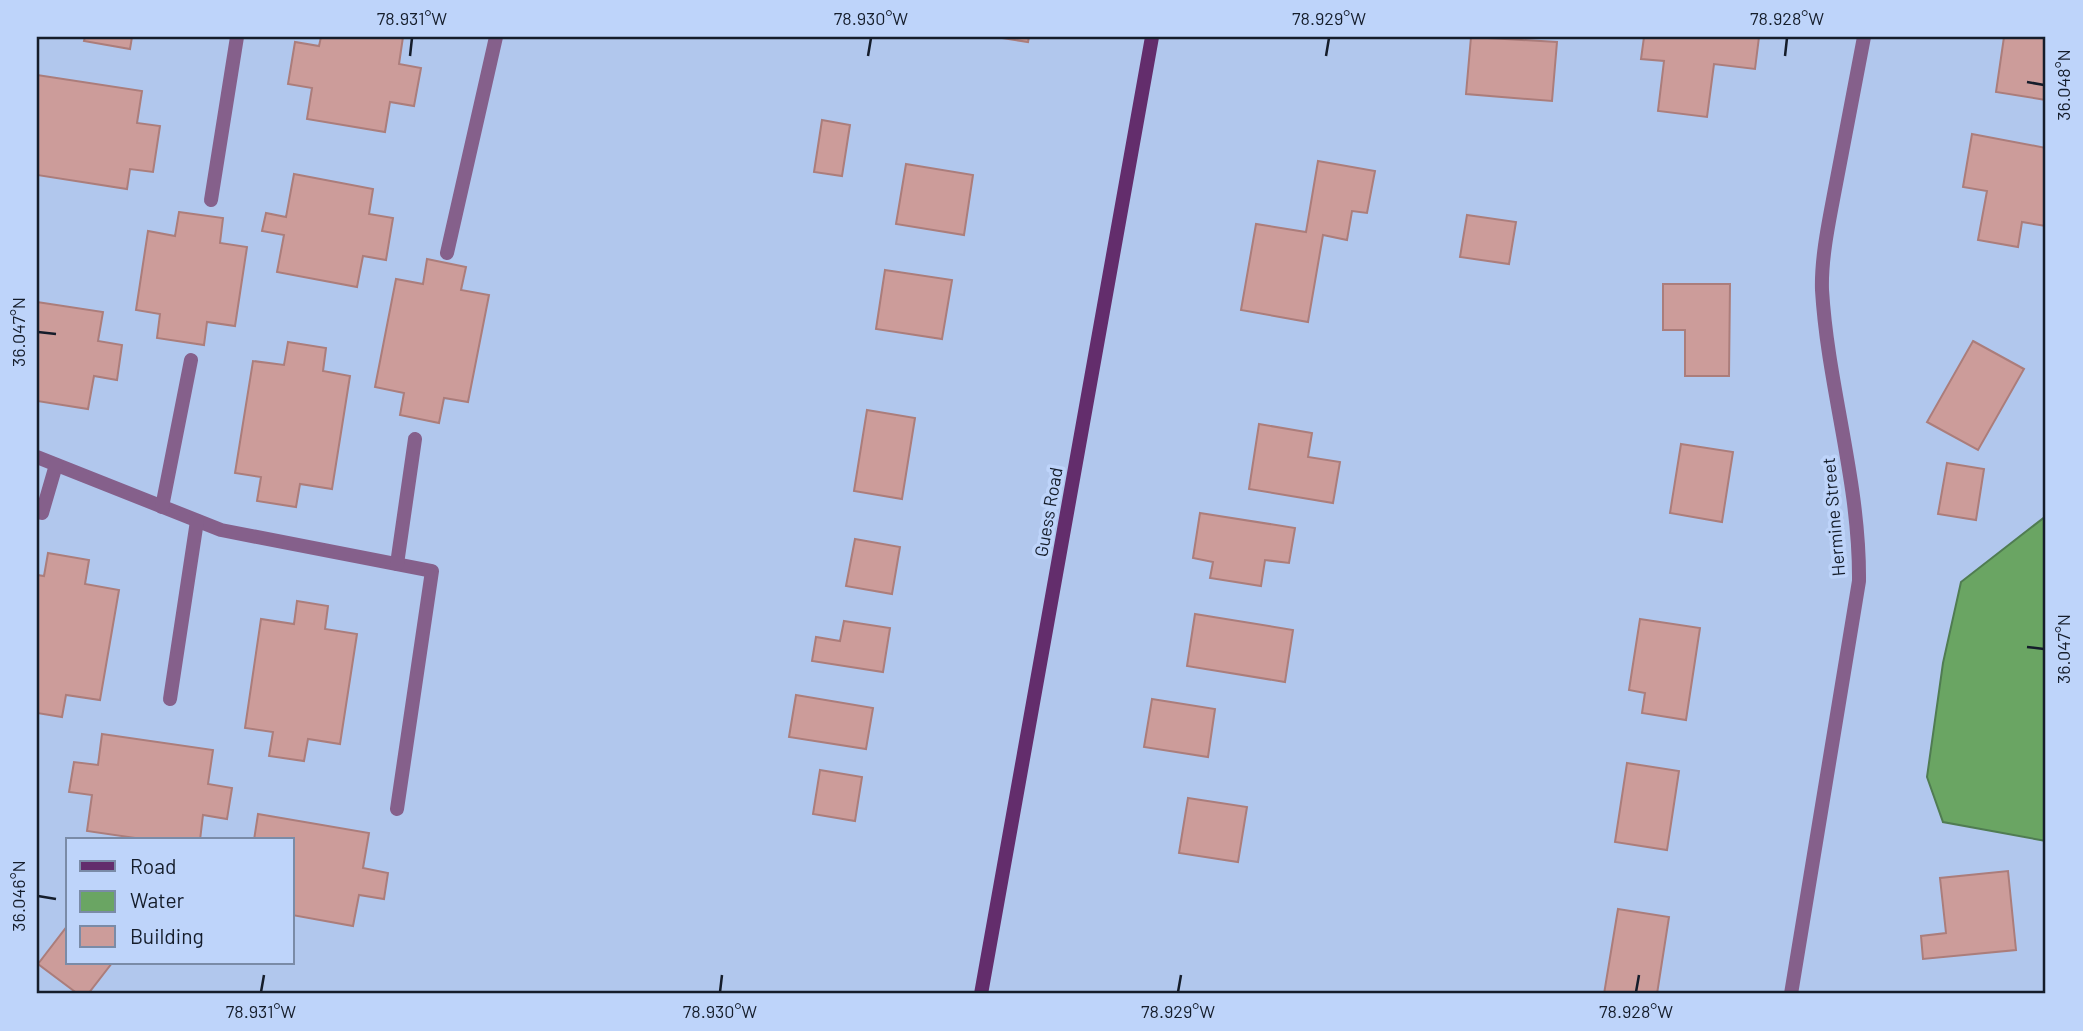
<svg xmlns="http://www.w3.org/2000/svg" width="2083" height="1031" viewBox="0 0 2083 1031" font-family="Barlow,sans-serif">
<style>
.water{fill:#6aa563;stroke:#507c52;stroke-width:2}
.building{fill:#cc9c9a;stroke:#ab7d7b;stroke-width:2}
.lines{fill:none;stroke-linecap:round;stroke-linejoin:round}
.lane{stroke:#85608b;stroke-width:14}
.street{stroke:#85608b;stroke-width:14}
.secondary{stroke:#632d6c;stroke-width:14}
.ticks{fill:none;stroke:#151d2b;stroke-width:2.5}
.labels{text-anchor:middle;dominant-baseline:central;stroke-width:7;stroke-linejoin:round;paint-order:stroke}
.street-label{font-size:18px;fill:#151d2b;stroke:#bed4fa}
.neatline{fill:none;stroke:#151d2b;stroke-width:2.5}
.ticks-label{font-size:18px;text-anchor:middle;fill:#151d2b}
</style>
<rect width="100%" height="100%" fill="#b1c7ed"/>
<polygon class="water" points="2046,516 2046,841 1943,822 1927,777 1943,663 1961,582"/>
<g class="building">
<polygon points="85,37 132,37 130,49 84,41"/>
<polygon points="321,37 403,37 399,64 421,68 414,106 390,102 385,132 307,119 312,88 288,84 295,42 319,46"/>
<polygon points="996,37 1029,37 1028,42"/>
<polygon points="1471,37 1557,42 1552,101 1466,94"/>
<polygon points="1644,37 1759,37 1755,69 1714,64 1707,117 1658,111 1664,61 1641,59"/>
<polygon points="2004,37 2046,37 2046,100 1996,92"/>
<polygon points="37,75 142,91 137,123 160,126 153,172 130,169 127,189 37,175"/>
<polygon points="822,120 850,125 842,176 814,172"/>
<polygon points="1972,134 2046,148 2046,226 2022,222 2018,247 1978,240 1987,191 1963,187"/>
<polygon points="1318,161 1375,171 1367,213 1352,211 1347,240 1323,235 1308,322 1241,310 1256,224 1306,232"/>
<polygon points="906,164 973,175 964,235 896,224"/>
<polygon points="294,174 373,189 369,214 393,218 386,260 363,256 357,287 277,272 284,235 262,231 266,213 286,217"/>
<polygon points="179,212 223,218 220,243 247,247 235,326 207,322 204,345 157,338 160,314 136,310 148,231 175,236"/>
<polygon points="1467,215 1516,222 1509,264 1460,257"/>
<polygon points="427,259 466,267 461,290 489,295 468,402 444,398 439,423 400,415 404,393 375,387 396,279 423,284"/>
<polygon points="885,270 952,280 942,339 876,329"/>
<polygon points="1663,284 1730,284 1729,376 1685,376 1685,330 1663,330"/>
<polygon points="37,302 103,312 98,341 122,345 117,380 94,376 88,409 37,401"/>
<polygon points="1973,341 2024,369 1978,450 1927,422"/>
<polygon points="288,342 326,348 323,371 350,376 332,489 300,484 296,507 257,501 261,477 235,473 253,361 284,365"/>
<polygon points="867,410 915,418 902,499 854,491"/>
<polygon points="1259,424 1312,433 1308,457 1340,462 1333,503 1249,489"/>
<polygon points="1681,444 1733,452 1722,522 1670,513"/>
<polygon points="1947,463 1984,469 1976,520 1938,514"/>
<polygon points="1200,513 1295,528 1289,563 1265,560 1261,586 1210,578 1213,562 1193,558"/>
<polygon points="855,539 900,547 892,594 846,586"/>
<polygon points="48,553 89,560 85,584 119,590 100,700 66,695 62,717 37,713 37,575 44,576"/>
<polygon points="297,601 328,606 325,629 357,634 340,744 308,739 304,761 269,756 273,732 245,728 261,619 294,624"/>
<polygon points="1195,614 1293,630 1285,682 1187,666"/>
<polygon points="1640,619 1700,628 1686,720 1642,713 1645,693 1629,690"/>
<polygon points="844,621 890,628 883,672 812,661 816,637 840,641"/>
<polygon points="796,695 873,708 866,749 789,737"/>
<polygon points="1152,699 1215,709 1208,757 1144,747"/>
<polygon points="102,734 213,750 208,784 232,788 227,819 203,815 200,840 149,840 87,831 92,795 69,792 74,762 98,765"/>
<polygon points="1627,763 1679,771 1667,850 1615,842"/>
<polygon points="820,770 862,777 855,821 813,814"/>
<polygon points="1188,798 1247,807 1238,862 1179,853"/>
<polygon points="258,814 369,833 363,868 388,873 384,899 359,895 353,926 292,915 292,840 254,840"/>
<polygon points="2008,871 2016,950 1923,959 1921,936 1946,933 1940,878"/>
<polygon points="1618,909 1669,917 1657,994 1604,994"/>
<polygon points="68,925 68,963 112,963 88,994 78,994 38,964"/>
</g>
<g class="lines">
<g class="lane">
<polyline points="211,200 237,37"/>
<polyline points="447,253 496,37"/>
<polyline points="37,457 221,530 432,571 397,809"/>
<polyline points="162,507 191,360"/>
<polyline points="37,512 42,513 56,465"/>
<polyline points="397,564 415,439"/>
<polyline points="170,699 197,521"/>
</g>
<path class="street" d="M1791,994l68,-413c1,-99 -31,-193 -37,-291 -1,-32 7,-69 13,-101 10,-51 19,-101 29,-152"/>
<polyline class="secondary" points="981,994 1152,37"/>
</g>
<path class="ticks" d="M410,56l2,-18M868,56l3,-18M1326,56l3,-18M1785,56l2,-18M2027,82l17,3M38,332l18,2M2027,647l17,2M38,896l18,3M261,992l3,-17M720,992l2,-17M1178,992l3,-17M1636,992l3,-17"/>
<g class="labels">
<g class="street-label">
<text transform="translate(1048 512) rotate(-80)">Guess Road</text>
<text transform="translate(1833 517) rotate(-95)">Hermine Street</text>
</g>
</g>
<rect width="2083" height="1031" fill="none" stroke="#bed4fa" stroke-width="77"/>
<rect x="66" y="838" width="228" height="126" fill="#bed4fa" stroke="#7a8ba7" stroke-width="2"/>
<rect x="80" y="861" width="35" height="10" fill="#632d6c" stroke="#7a8ba7" stroke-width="2"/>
<text x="130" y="874" font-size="21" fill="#151d2b">Road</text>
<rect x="80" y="891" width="35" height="21" fill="#6aa563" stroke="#7a8ba7" stroke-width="2"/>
<text x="130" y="908" font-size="21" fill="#151d2b">Water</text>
<rect x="80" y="926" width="35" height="21" fill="#cc9c9a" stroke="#7a8ba7" stroke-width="2"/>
<text x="130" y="944" font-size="21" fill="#151d2b">Building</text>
<rect x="38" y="38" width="2006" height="954" class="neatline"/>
<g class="ticks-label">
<text x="412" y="25">78.931°W</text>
<text x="871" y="25">78.930°W</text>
<text x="1329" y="25">78.929°W</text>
<text x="1787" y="25">78.928°W</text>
<text transform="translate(2064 85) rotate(-90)" y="6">36.048°N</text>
<text transform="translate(19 332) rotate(-90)" y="6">36.047°N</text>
<text transform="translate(2064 649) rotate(-90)" y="6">36.047°N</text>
<text transform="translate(19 896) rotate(-90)" y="6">36.046°N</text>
<text x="261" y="1018">78.931°W</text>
<text x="720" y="1018">78.930°W</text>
<text x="1178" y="1018">78.929°W</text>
<text x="1636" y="1018">78.928°W</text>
</g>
</svg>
